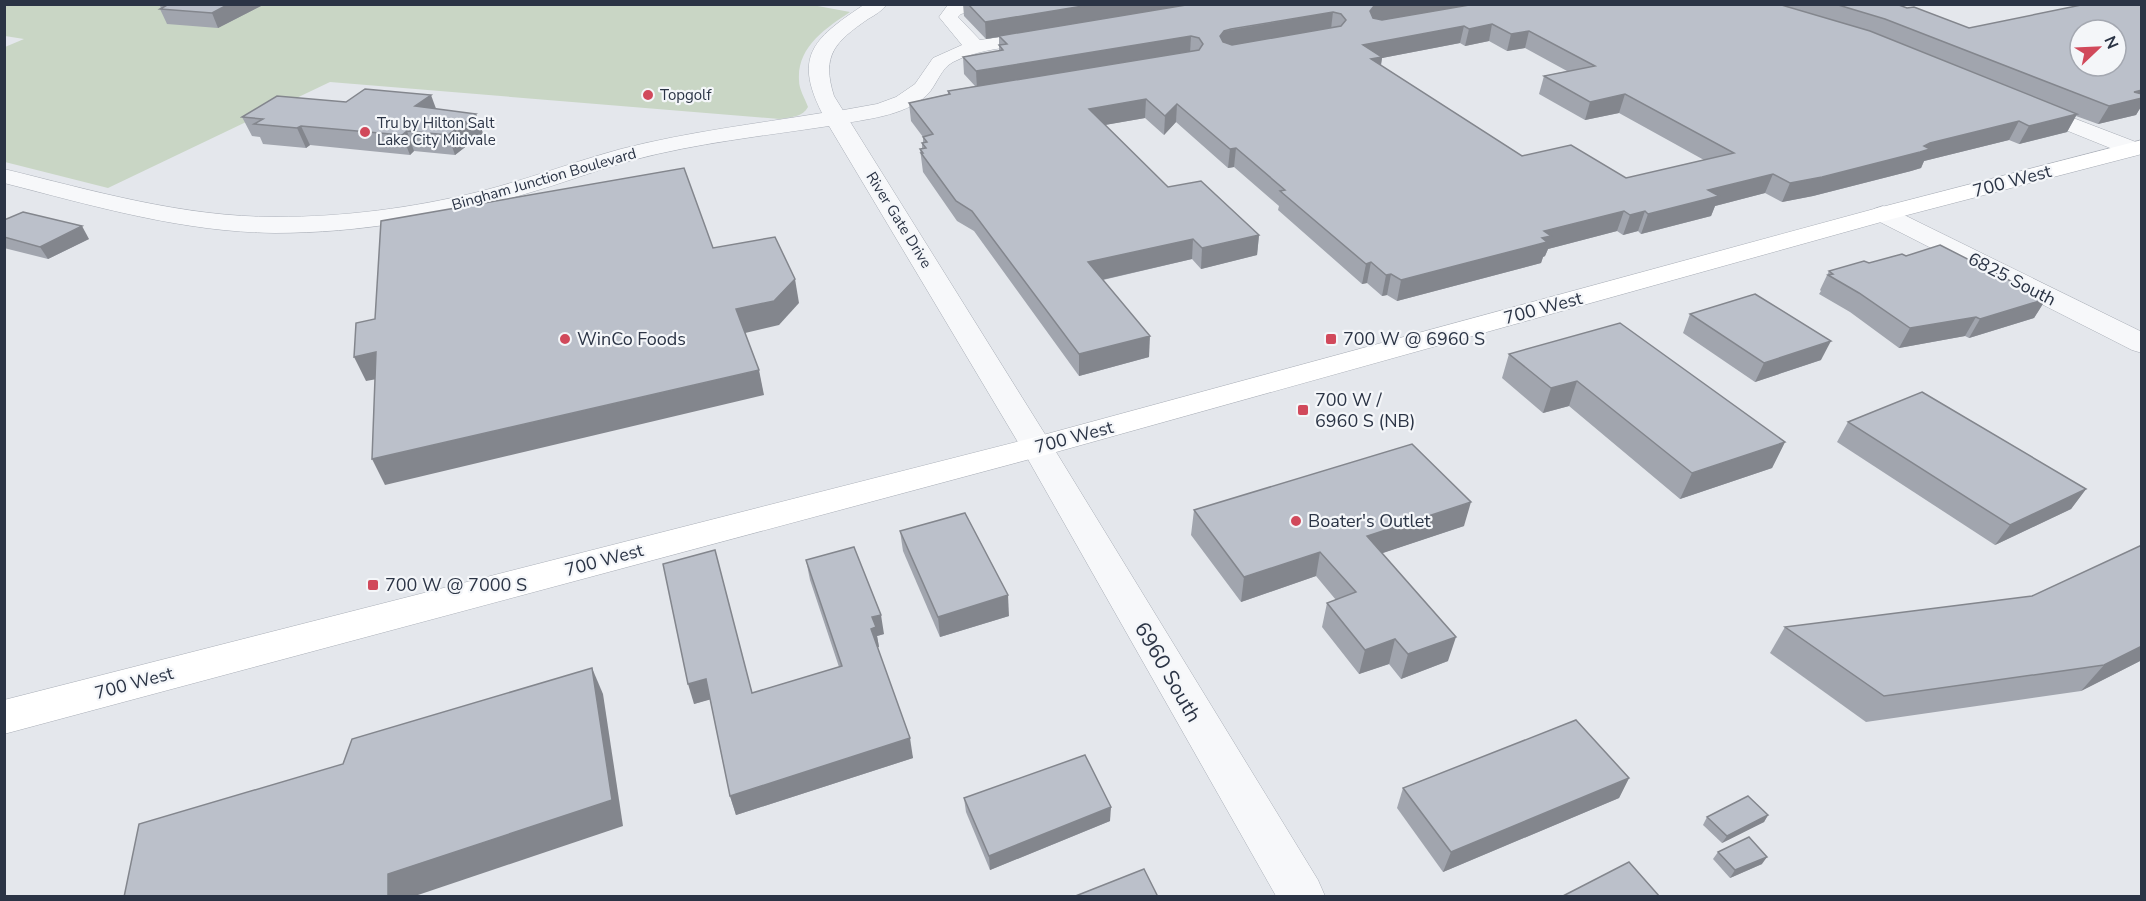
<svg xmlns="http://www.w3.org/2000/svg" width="2146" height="901" viewBox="0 0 2146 901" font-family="'Nunito Sans',sans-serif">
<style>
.green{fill:#c9d6c5}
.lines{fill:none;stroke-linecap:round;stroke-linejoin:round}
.minor-casing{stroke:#a9aeb7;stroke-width:1}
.tertiary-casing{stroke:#a9aeb7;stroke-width:1}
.secondary-casing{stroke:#a9aeb7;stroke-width:1}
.minor{fill:#f7f8fa;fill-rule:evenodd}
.tertiary{fill:#f7f8fa;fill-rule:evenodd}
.secondary{fill:#fff;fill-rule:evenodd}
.wall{fill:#a1a5ae;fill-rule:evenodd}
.shaded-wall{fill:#83868d}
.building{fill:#bbc0ca;stroke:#83868d;stroke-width:1.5;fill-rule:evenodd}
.poi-dot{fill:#d1495b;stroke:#f4f6f9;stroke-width:2}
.labels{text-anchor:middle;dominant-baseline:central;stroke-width:4.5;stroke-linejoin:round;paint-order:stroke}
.far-poi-label{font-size:15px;fill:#2b3445;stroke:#f4f6f9;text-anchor:start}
.far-street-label{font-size:15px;fill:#2b3445;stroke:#f4f6f9}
.street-label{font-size:18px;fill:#2b3445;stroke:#f4f6f9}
.poi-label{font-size:18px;fill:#2b3445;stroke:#f4f6f9;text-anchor:start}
.near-street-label{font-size:21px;fill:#2b3445;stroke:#f4f6f9}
</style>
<rect width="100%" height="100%" fill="#e4e7ec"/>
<path class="green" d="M807,4l43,8c-24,16 -53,35 -51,68 0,10 6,18 9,27 -5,10 -17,10 -28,12l-450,-37 -222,106 -103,-26v-115l19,-8 -19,-3v-31z"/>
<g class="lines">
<g class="minor-casing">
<g id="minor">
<path d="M954,4h32l-3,4 -22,6 -3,3 22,23 63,-9 7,2 3,4 -3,4 -7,2c-30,4 -63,5 -90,19 -13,7 -16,23 -26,33 -24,22 -62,24 -92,30l-8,-2 -3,-5 3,-5 50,-9 19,-7 19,-13 18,-26 29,-13 -23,-28 8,-11z"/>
<polygon points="2029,101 2141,144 2142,153 2133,156 2125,154 2021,112 2018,107 2021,102"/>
<polygon points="1883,206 1892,209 2142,332 2142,353 2132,350 1874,219 1870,214 1874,209"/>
<polygon points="1037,436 1049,440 1053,447 1318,880 1325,896 1276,896 1021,447 1025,440"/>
</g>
</g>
<g class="tertiary-casing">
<path id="tertiary" d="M865,4h22c-5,7 -12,11 -19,15 -33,23 -47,36 -34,77l219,351 -4,7 -12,4 -12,-4 -196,-328c-66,10 -132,17 -196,34 -37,10 -72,24 -108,34 -81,24 -165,39 -250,39 -93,-1 -181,-27 -271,-50v-14c90,22 179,48 272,48 68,0 136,-9 202,-25 48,-12 95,-30 143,-43 66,-17 134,-25 201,-36 -30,-59 -6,-76 43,-109z"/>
</g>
<g class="secondary-casing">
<polygon id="secondary" points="2142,140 2142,154 1892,219 1049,454 4,734 4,700 1032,438 1874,209"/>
</g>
<use href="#minor" class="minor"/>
<use href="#tertiary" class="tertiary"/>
<use href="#secondary" class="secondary"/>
</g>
<g class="wall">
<polygon points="159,4 265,4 218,28 167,24 160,9 161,8"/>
<path d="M963,4h933l73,24 173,-24v101l-6,10 -38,9 -22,-8 -9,16 -48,12 -10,-4 -85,21 -3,7 -10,3 -98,25 -31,6 -17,-9 -50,13 -4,10 -70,18 -3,-3 -15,4 -6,-4 -69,18 -3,7 -2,1 -2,6 -144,38 -10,-6 -5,1 -15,-13 -5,1 -84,-74 1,-4 -45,-39 -6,1 -52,-46 -12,13 -19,-17 -41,7 64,62 91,48 -2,20 -56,14 -9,-10 -89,21 46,77 -70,19 -105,-145 -17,-10 -34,-49 -3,-23h2v-6h1v-6l-12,-16 -2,-18 39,-9v-3l27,-5 -11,-12 -1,-17 36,-6v-14l-13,2 -22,-23zM1489,41l18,10 18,-3 42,23 -23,5 -5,18 46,26 34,-7 85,47 -78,18 -104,-22 -141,-90 1,-8 78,-15 5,3z"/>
<polygon points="437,109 483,133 455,155 414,151 410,155 310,145 306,148 263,144 260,137 252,136 242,117"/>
<polygon points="4,220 89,239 48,259 4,248"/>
<polygon points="1906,256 2046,299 2034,318 1969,338 1965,336 1899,348 1850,312 1819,294 1821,291 1820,290 1829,271"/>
<polygon points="1690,314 1821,360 1755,382 1683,333"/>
<polygon points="1509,354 1785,442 1772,468 1680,499 1569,406 1543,413 1502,378"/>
<polygon points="1848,422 2086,489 2071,509 1995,545 1837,442"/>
<polygon points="1194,510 1464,526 1382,553 1448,661 1401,679 1389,664 1359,674 1322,627 1327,603 1336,600 1316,576 1241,602 1191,535"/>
<polygon points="900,531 1009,616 940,637 903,551"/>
<polygon points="715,550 752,693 839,667 810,580 806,560 884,634 877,636 879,647 877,647 913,758 736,815 730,796 710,699 694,704"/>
<polygon points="1785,627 2142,660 2081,691 1866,722 1770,653"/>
<polygon points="1629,778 1619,798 1443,872 1397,808 1403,788"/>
<polygon points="964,798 1110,821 990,870 966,812"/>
<polygon points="1768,815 1764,822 1722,843 1703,825 1707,817"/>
<polygon points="1718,852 1762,864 1730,878 1713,859"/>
</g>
<g class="shaded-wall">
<polygon points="229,4 265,4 218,28 212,13"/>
<polygon points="1095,4 1195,4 986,39 985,22"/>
<polygon points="1381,4 1468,4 1468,6 1371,23 1370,11 1374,6"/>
<polygon points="1333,12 1331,29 1222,48 1220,36 1224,31"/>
<polygon points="1492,24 1489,41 1465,46 1469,29"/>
<polygon points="1464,26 1460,43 1382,58 1379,75 1363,45"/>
<polygon points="1529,31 1525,48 1507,51 1511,34"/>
<polygon points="1191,36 1190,53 977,89 976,71"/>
<polygon points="2142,90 2142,105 2136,115 2098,124 2109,106 2134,92"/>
<polygon points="1625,94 1619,113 1585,120 1590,102"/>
<polygon points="431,95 438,114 415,106"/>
<polygon points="1146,99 1145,118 1088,128 1089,109"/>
<polygon points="1177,104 1176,122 1164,135 1165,116"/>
<polygon points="476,114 483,133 455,155 448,135"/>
<polygon points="2077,114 2067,132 2019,144 2029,126"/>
<polygon points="2019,121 2009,140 1924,161 1921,168 1911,171 1813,196 1782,202 1790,183 1930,143"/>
<polygon points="301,126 310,145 306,148 297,128"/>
<polygon points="407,131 414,151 410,155 402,135"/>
<polygon points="1236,148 1234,167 1228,168 1230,149"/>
<polygon points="1773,174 1765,193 1715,206 1711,216 1641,234 1648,214 1708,190"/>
<polygon points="1624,211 1617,231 1548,249 1545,256 1543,257 1541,263 1397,301 1401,280 1544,231"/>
<polygon points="1645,211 1638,231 1623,235 1630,215"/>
<polygon points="82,226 89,239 48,259 40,247"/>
<polygon points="1259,235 1257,255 1201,269 1202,248"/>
<polygon points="1193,239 1192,259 1088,283 1088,262"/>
<polygon points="1371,262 1367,283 1362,284 1366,264"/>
<polygon points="1391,274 1387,295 1382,296 1386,275"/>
<polygon points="795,279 799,303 779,325 741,334 736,309"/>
<polygon points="2046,299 2034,318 1969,338 1980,319"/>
<polygon points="1976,317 1965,336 1899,348 1910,328"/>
<polygon points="1150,336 1149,357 1079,376 1079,354"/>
<polygon points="1831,341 1821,360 1755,382 1764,363"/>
<polygon points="376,352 388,377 366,381 354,357"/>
<polygon points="759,370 764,395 385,485 372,459"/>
<polygon points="1577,381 1569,406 1543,413 1551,388"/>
<polygon points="1785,442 1772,468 1680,499 1692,473"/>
<polygon points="2086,489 2071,509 1995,545 2010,525"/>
<polygon points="1471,502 1464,526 1362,560 1367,536"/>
<polygon points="1320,552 1316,576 1241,602 1244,577"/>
<polygon points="1008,595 1009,616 940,637 938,617"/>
<polygon points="881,615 884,634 877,636 879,647 874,648 871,629 872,617"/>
<polygon points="1456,637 1448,661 1401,679 1408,654"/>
<polygon points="1395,639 1389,664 1359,674 1365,650"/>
<polygon points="2142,646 2142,660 2081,691 2104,665"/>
<polygon points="592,668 603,694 623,826 412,897 388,897 388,874"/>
<polygon points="706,679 712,699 694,704 688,684"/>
<polygon points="910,738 913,758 736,815 730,796"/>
<polygon points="1629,778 1619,798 1443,872 1451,852"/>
<polygon points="1111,807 1110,821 990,870 989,856"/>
<polygon points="1768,815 1764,822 1722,843 1727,836"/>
<polygon points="1767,857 1762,864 1730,878 1735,870"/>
</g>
<g class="building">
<polygon points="169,4 229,4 212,13 160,9"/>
<polygon points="968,4 1095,4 985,22"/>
<path d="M1192,4h189l-7,2 -4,5 3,7 9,2 93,-16h303l92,27 207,83 -48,12 -10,-5 -89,22 -6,3 6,3 -10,3 -98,25 -32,6 -17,-9 -65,16 11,6 -71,18 -3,-3 -15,4 -6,-4 -80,20 7,5 -9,2 5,4 -146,38 -10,-6 -5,1 -15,-13 -5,2 -86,-73 5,-1 -49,-42 -6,1 -53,-45 -12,12 -19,-17 -57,10 79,78 33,-6 58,54 -57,13 -9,-9 -105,23 62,74 -71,18 -107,-143 -16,-10 -35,-48h2l-3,-4 6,-1 -4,-5 5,-1 -4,-5 10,-3 -24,-31 41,-9 -2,-3 251,-41 4,-6 -4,-6 -8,-2 -215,35 -13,-14 40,-7 -4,-5 8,-1 -8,-8zM1333,12l8,2 5,6 -5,6 -109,19 -9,-3 -3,-6 4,-5 7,-2zM1492,24l19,10 18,-3 66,35 -51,10 46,26 35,-8 109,59 -108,25 -55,-33 -49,11 -151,-97 11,-2 -19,-12 101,-19 5,3z"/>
<path d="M1835,4h61l11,4 7,-1 55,21 117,-24h56v86l-8,2 8,2v4l-33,8 -224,-87zM2080,30h36v36h-36z"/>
<polygon points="365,89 431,95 415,106 476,114 448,135 407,131 402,135 301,126 297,128 254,124 263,119 242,117 277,96 346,102"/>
<polygon points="684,168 713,248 775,237 795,279 774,301 736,309 759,370 372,459 376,352 354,357 356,323 375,319 381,221"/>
<polygon points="23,212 82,226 40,247 4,237 4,220"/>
<polygon points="1940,245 2046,299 1980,319 1976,317 1910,328 1859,293 1828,275 1833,274 1829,271 1864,261 1869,263 1902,254 1906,256"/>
<polygon points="1755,294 1831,341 1764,363 1690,314"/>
<polygon points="1620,323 1785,442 1692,473 1577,381 1551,388 1509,354"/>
<polygon points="1922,392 2086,489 2010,525 1848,422"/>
<polygon points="1412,444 1471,502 1367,536 1456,637 1408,654 1395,639 1365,650 1327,603 1356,592 1320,552 1244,577 1194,510"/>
<polygon points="965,513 1008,595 938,617 900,531"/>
<polygon points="2142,545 2142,646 2104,665 1884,696 1785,627 2032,596"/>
<polygon points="854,547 881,615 872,617 876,627 871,629 910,738 730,796 706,679 688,684 663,564 715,550 752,693 842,666 806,560"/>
<polygon points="592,668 612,800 388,874 388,897 124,897 139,824 343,764 352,739"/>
<polygon points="1576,720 1629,778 1451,852 1403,788"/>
<polygon points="1085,755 1111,807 989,856 964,798"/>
<polygon points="1748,796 1768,815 1727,836 1707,817"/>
<polygon points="1749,837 1767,857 1735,870 1718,852"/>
<polygon points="1629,862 1660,897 1561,897"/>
<polygon points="1144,869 1158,897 1073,897"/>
</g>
<g class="poi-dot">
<circle cx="648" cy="95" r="6"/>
<circle cx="365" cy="132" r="6"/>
<circle cx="565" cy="339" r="6"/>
<rect x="1325" y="333" width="12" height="12" rx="3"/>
<rect x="1297" y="404" width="12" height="12" rx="3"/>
<circle cx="1296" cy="521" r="6"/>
<rect x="367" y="579" width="12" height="12" rx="3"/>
</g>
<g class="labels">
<g class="far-poi-label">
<text x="660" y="95">Topgolf</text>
<text x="377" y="123">Tru by Hilton Salt<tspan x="377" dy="17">Lake City Midvale</tspan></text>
</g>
<g class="far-street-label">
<text transform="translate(544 179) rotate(-16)">Bingham Junction Boulevard</text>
<text transform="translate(899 220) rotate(58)">River Gate Drive</text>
</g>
<g class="street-label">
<text transform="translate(2012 181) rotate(-15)">700 West</text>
<text transform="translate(2012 279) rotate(27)">6825 South</text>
<text transform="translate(1543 308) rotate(-15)">700 West</text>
<text transform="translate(1074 437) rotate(-15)">700 West</text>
<text transform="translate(604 560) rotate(-15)">700 West</text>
<text transform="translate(134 683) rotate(-15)">700 West</text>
</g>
<g class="poi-label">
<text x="577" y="339">WinCo Foods</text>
<text x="1343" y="339">700 W @ 6960 S</text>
<text x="1315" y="400">700 W /<tspan x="1315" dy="21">6960 S (NB)</tspan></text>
<text x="1308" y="521">Boater's Outlet</text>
<text x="385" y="585">700 W @ 7000 S</text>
</g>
<g class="near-street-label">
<text transform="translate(1168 672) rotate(60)">6960 South</text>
</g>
</g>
<rect width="2146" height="901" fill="none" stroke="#2b3445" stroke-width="12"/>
<g transform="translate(2098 48) rotate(67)"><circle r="28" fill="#f4f6f9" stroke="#a4a8b1" stroke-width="1.5"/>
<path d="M0-4.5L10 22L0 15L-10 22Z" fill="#d1495b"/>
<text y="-9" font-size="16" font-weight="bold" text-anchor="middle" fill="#2b3445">N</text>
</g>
</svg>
